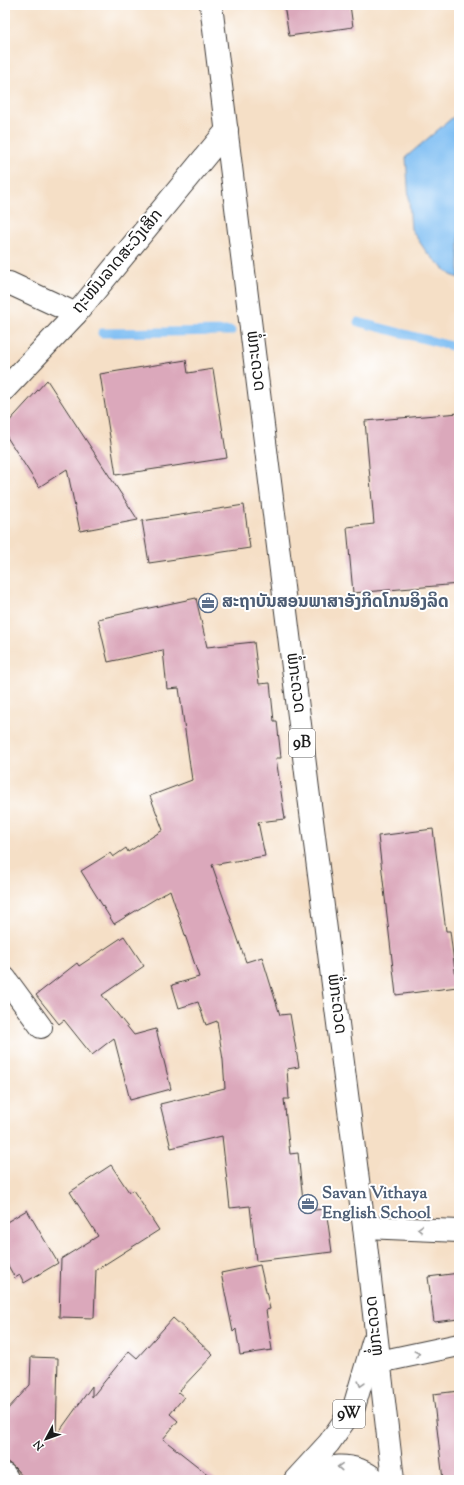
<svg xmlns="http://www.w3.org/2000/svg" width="464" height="1485" viewBox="0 0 464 1485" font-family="'Sorts Mill Goudy','Noto Sans Lao',serif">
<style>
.water{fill:#7ebef3;stroke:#4d6d88}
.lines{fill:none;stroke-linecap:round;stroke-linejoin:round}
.stream{stroke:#7ebef3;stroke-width:9}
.building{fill:#dba8bb}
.minor-casing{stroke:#3d3936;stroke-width:24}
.major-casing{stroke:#3d3936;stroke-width:24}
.minor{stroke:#fff;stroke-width:22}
.major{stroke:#fff;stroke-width:22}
.oneway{stroke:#999}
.labels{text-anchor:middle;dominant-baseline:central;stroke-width:4;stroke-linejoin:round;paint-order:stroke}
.shield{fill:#fff;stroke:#606060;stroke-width:1}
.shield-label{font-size:16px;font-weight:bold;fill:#1c1c1c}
.street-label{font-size:17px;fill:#1c1c1c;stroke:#fff}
.service-label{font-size:17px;font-weight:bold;fill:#4e5e75;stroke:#fff;text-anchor:start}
</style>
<rect width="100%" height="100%" fill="#fff"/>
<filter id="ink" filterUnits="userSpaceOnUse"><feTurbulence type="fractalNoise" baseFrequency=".025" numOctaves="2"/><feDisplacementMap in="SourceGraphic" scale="8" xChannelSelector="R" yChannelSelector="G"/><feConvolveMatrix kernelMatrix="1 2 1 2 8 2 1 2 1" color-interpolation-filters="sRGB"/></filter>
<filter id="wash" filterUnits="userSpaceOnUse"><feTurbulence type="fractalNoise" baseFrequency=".012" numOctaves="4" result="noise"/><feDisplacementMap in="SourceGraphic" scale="16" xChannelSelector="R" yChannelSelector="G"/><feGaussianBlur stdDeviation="0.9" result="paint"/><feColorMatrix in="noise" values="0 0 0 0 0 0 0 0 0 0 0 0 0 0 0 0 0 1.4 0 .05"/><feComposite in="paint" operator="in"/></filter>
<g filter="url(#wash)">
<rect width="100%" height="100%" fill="#f5dfc6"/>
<polygon class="water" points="459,112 459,278 451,275 427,253 411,229 406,157"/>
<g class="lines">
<g class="stream">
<polyline points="358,322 459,348"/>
<polyline points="102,333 231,331"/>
</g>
</g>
<g id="blocks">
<g class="building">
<polygon points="284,5 350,5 353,27 289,36"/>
<polygon points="186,360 188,373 213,369 227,458 116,475 100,374"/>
<polygon points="47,380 138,520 80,531 67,469 39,487 5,434 5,426"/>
<polygon points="459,413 459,584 353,593 347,527 374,524 365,421"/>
<polygon points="244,505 250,548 149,563 142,521"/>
<polygon points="196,598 207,647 254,642 259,684 270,683 274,721 277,721 281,758 276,758 285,819 258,822 265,856 212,865 246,962 262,957 280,1015 290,1014 299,1067 287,1069 289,1099 284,1099 290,1154 298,1153 304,1211 326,1209 332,1252 256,1261 250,1206 230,1208 222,1136 171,1148 160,1104 225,1088 223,1060 217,1021 206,1025 198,1002 179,1008 172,985 199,977 170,890 114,924 81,871 110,853 113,857 126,848 128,852 163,830 150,796 192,780 179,688 167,689 163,650 108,662 98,619"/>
<polygon points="433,829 446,931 450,931 457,987 396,995 378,836"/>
<polygon points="124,936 144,966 102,995 134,1035 156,1029 171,1089 130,1100 114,1038 92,1055 64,1020 59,1024 36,995 77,963 79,966"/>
<polygon points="111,1165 129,1192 133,1190 159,1230 96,1270 94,1318 59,1317 61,1259 98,1236 70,1192"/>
<polygon points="27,1210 58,1263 24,1283 20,1275 15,1278 5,1260 5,1223"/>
<polygon points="260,1265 270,1309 266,1310 272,1350 240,1355 236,1329 233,1332 221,1273"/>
<polygon points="459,1273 459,1319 434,1322 428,1277"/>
<polygon points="173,1318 213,1355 178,1392 184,1397 170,1414 178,1421 163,1439 215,1480 24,1480 25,1479 15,1468 5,1460 5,1412 30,1385 31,1357 58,1358 56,1436 92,1386 92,1397 129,1351 137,1358"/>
<polygon points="459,1391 459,1480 443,1480 433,1394"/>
</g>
</g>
</g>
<g filter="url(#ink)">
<use href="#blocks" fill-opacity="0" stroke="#3d3936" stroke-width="1"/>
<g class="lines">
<g class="minor-casing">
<g id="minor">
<polyline points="5,283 9,283 76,314"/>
<polyline points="5,389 76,314 227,130"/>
<polyline points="5,978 41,1027"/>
<polyline points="364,1227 459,1231"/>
<polyline points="379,1362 459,1345"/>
<polyline points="5,1475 8,1480"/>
</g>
</g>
<g class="major-casing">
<g id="major">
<polyline points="211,5 308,789 364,1227 393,1480"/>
<path d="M301,1477c24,-12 52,-17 75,3"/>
<polyline points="295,1480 329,1443 354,1407 373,1342"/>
</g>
</g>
<use href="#minor" class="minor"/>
<use href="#major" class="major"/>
</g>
<defs><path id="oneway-chevron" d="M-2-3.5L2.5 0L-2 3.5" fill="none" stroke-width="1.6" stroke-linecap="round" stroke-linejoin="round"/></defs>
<g class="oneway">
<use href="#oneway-chevron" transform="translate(420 1229) rotate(-178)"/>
<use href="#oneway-chevron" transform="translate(417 1354) rotate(-12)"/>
<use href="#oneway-chevron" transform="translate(361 1384) rotate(106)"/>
<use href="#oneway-chevron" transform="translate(340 1467) rotate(-177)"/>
</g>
</g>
<defs>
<g id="office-ring" transform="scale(1)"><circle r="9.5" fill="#fff" stroke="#5c6f8a" stroke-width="1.5"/><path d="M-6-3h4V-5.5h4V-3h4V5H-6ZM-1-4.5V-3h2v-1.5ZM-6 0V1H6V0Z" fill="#5c6f8a"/></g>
</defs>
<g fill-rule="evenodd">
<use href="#office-ring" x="208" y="603"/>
<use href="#office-ring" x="308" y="1204"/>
</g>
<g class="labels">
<g class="shield">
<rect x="289" y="729" width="26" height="28" rx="3"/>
<rect x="333" y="1400" width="32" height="28" rx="3"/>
</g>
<g class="shield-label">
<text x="302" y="743">9B</text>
<text x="349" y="1414">9W</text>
</g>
<g class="street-label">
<text transform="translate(118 262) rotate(-50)">ຖະໜົນລາດສະວົງເສິກ</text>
<text transform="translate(255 361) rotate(83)">ພໍ່ກະດວດ</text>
<text transform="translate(295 683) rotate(83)">ພໍ່ກະດວດ</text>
<text transform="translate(336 1004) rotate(83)">ພໍ່ກະດວດ</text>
<text transform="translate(375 1326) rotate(-96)">ພໍ່ກະດວດ</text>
</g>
<g class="service-label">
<text x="222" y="603">ສະຖາບັນສອນພາສາອັງກິດໂກນອິງລິດ</text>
<text x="322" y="1194">Savan Vithaya<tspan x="322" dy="20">English School</tspan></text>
</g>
</g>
<rect width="464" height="1485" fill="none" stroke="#fff" stroke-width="20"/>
<g transform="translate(46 1439) rotate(229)" stroke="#ffffff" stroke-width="3" paint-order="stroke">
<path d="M0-3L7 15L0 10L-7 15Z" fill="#1c1c1c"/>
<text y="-6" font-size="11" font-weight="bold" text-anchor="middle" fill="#1c1c1c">N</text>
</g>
</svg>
